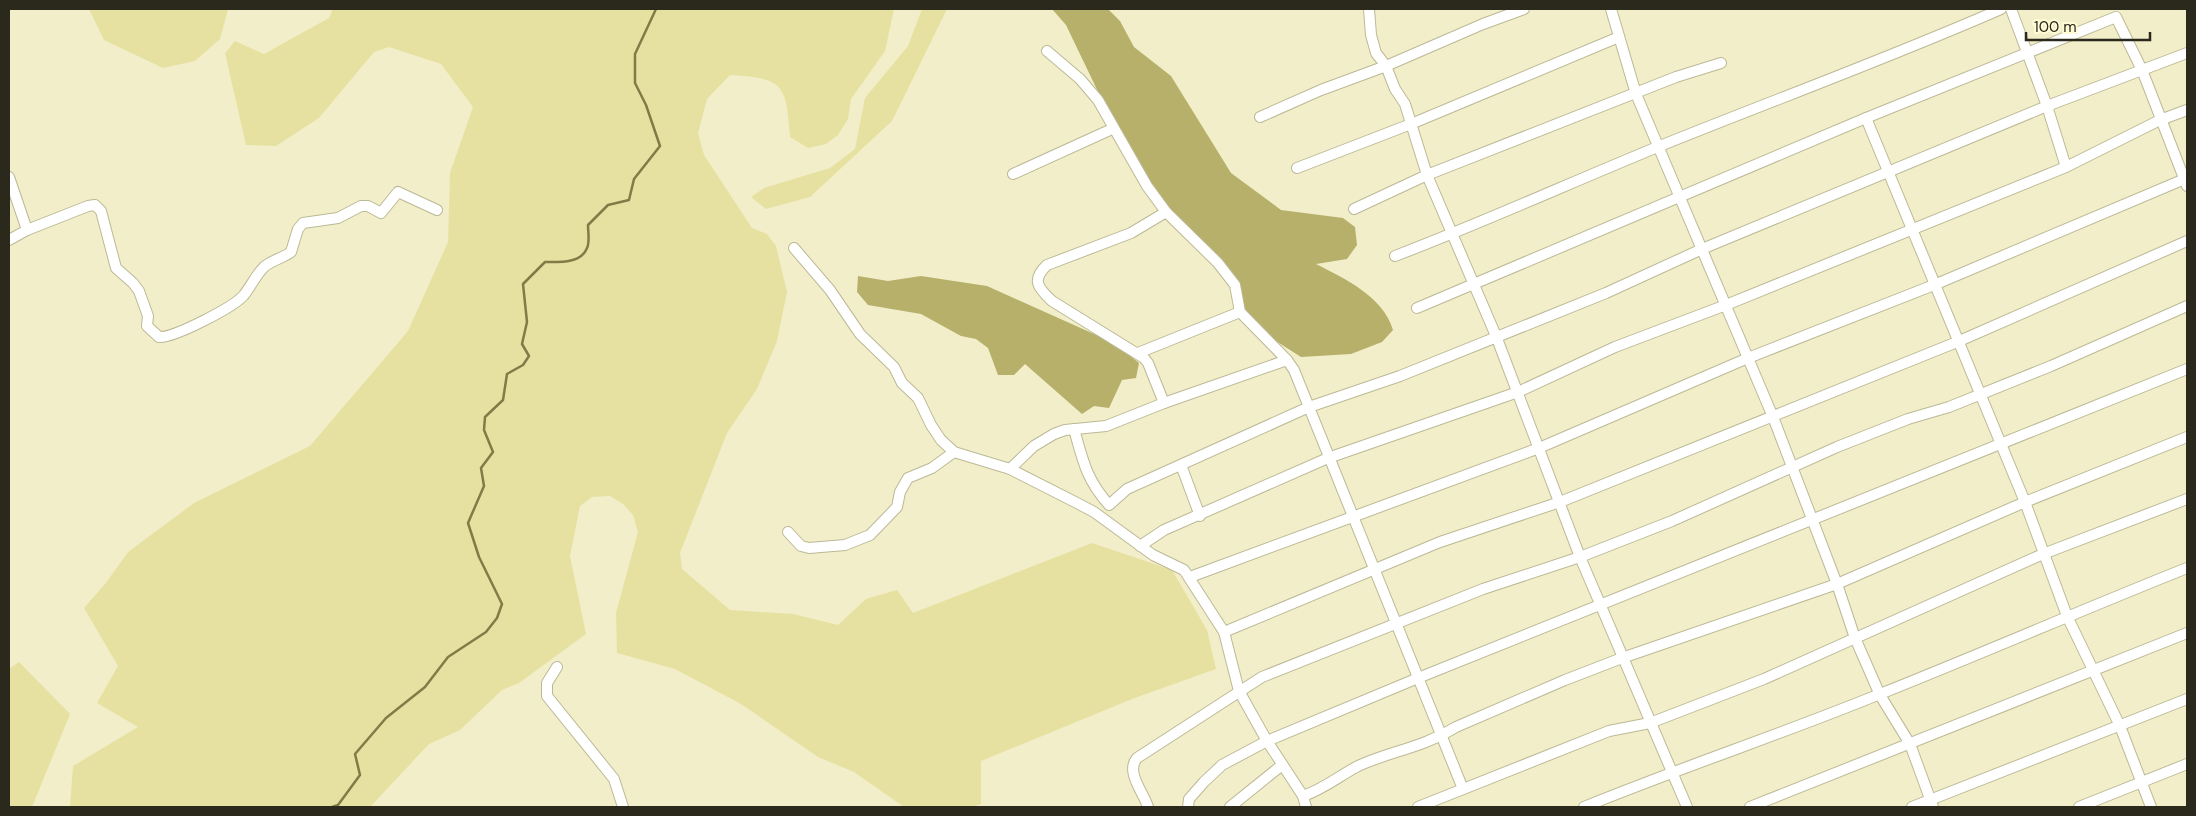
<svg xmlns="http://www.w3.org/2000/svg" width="2196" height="816" viewBox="0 0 2196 816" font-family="'DM Sans',sans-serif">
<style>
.green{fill:#e7e1a1}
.forest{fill:#b7b06b}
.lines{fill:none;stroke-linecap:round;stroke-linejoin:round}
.stream{stroke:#817c47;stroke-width:2.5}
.minor-casing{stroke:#bcb996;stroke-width:12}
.minor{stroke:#fff;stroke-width:10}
</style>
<rect width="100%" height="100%" fill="#f1eec9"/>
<g class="green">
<polygon points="89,9 228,9 220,39 195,61 163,68 104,40"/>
<path d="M333,9h561l-9,42 -34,48 -3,20 -10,16 -12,9 -18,4 -18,-11c-4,-52 -5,-59 -60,-62l-23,24 -9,34 6,22 48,73 15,6 9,12 11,46 -10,49 -20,48 -30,44 -47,120 2,16 48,41 63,4 45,11 28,-26 31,-9 16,23 179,-70 80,27 35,60 9,39 -84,30 -151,62v43l-9,3h-68l-50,-35 -36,-15 -77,-53 -66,-35 -58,-16 -1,-40 22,-81 -5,-17 -10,-11 -13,-8 -18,1 -12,9 -10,50 16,78 -67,49 -17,7 -42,40 -31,14 -59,63h-300l3,-41 65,-39 -41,-24 21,-37 -34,-58 21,-24 23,-32 66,-49 116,-57 98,-115 40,-89 2,-69 23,-66 -32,-43 -52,-17 -15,5 -55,66 -43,28 -30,-1 -21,-92 10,-12 29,13 65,-36z"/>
<polygon points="922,9 947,9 892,121 810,197 766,209 751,197 764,188 830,168 855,149 865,98 908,46"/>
<polygon points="19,662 70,714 32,807 9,807 9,669"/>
</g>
<g class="forest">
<path d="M1052,9h56l12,12 14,26 37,29 60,97 50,37 62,8 12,9 2,18 -10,14 -31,5c29,15 67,32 77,66l-11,12 -31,12 -50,3 -39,-25 -20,-24 -29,-52 -47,-47 -52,-84 -48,-100z"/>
<polygon points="858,276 888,281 921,276 987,286 1114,343 1139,363 1136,378 1122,380 1109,408 1094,406 1082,414 1025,364 1014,375 998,375 988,348 976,339 961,336 921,314 868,305 857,292"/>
</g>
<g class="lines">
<path class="stream" d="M332,807l6,-2 22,-30 -5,-21 31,-36 39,-31 23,-30 38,-25 11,-14 5,-14 -23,-47 -11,-34 16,-37 -3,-18 12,-16 -9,-22 1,-13 18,-17 4,-26 16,-9 6,-9 -7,-12 5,-22 -4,-38 22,-22c13,0 36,2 42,-14 3,-6 1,-16 1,-23l20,-20 21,-5 5,-21 26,-33 -14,-41 -11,-22v-29l21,-45"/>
<g class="minor-casing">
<g id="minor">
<polyline points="1369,9 1371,35 1376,53 1386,66 1395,89 1405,104 1427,175 1496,336 1580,557 1687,807"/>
<polyline points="1611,9 1636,94 1773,417 1837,584 1855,638 1880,695 1910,744 1933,807"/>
<polyline points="2011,9 2047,106 2066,167"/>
<polyline points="1047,51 1080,79 1098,100 1147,186 1166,212 1218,263 1235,285 1240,312 1287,360 1294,370 1463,789"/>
<polyline points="1260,117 1321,90 1386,66 1483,24 1524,9"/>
<polyline points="1866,118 2025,502 2067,616 2120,726 2151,807"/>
<polyline points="1297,168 1411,124 1619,37"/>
<polyline points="1013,174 1112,129"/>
<path d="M9,177l18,53 61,-24 7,-1 6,6 15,57 17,15 6,8 9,25 -1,10 12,11c15,1 75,-30 85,-42 7,-9 12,-20 20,-28 8,-7 19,-9 27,-15l7,-23 5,-6 35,-5 23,-12h7l13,7 17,-21 39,18"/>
<polyline points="1354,209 1427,175 1676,77 1721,63"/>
<polyline points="9,240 27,230"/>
<polyline points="794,248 830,290 860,334 894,367 902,383 918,398 931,425 941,440 954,452 1010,469 1077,503 1094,512 1153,555 1184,570 1224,632 1239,691 1267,741 1303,796 1306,807"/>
<path d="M1395,256c89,-34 177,-74 265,-110 114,-46 229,-88 341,-137"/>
<polyline points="1417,308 1866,118 2116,17 2142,70 2187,186"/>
<polyline points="1138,353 1240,312"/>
<path d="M1164,403l-16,-40 -4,-5 -92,-57c-14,-13 -21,-21 -5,-36l84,-32 35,-21"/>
<path d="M1074,429c9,32 12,50 35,76l18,-16 182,-82 91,-31 206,-83 96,-44 345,-143 140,-53"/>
<polyline points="1181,465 1200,516"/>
<polyline points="1010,469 1034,446 1054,434 1065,430 1106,426 1164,403 1287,360"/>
<polyline points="788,532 801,546 809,548 845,545 870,535 897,507 900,492 908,478 932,468 954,452"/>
<polyline points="1140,546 1164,530 1328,458 1518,392 1615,347 1726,305 2066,167 2160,120 2187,110"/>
<polyline points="1190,577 1539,448 1748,358 1934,285 2187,178"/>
<polyline points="1224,632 1440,542 1560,502 1957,342 2187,241"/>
<polyline points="557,667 547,683 547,696 614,779 623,807"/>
<path d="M1303,796c21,-7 36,-20 55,-30 33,-15 64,-18 98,-39l109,-47 57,-22 215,-74 188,-82 162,-65"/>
<path d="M1148,807c-4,-14 -23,-35 -11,-49l125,-81 221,-88 97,-32 92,-36 165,-74 71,-28 41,-12 102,-41 136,-60"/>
<polyline points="1188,807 1189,799 1204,782 1222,765 1267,741 1418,678 2187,369"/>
<polyline points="1230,807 1282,765"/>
<polyline points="1418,807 1609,731 1650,723 1764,679 2043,554 2187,499"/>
<path d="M1584,807c98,-40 198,-73 296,-113 103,-41 204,-85 307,-126"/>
<polyline points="1750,807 2187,633"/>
<polyline points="1912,807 2187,699"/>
<polyline points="2079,807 2187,764"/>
</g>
</g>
<use href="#minor" class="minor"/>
</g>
<rect width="2196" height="816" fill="none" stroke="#2a291b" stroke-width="20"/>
<path d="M2026 32v8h124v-8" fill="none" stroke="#2a291b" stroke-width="2.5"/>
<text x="2034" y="32" font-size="15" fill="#2a291b" stroke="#fefbd6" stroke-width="4" paint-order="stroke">100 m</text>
</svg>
